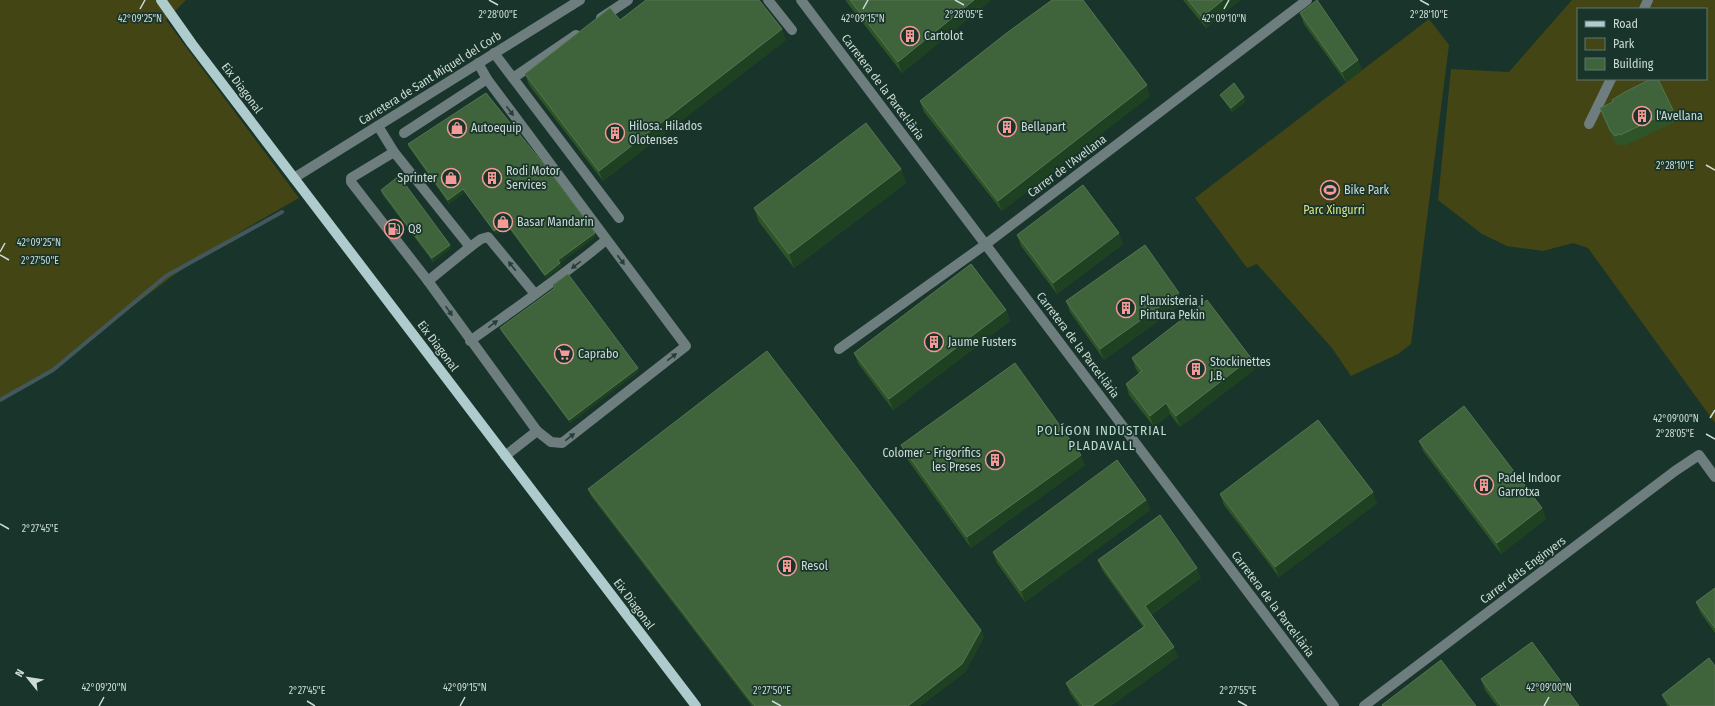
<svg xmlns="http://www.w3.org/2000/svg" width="1715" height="706" viewBox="0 0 1715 706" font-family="'Fira Sans Condensed',sans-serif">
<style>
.green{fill:#444514;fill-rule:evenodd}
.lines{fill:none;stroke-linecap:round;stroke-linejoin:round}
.stream{stroke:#42585d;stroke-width:4}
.minor{stroke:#6e7d7d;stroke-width:10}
.major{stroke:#aecccd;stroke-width:10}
.wall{fill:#2e5428}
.shaded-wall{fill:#1e4121}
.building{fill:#3f633b;stroke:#557653}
.oneway{fill:#263f37}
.ticks{fill:none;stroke:#cbdbd5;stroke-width:1.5}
.labels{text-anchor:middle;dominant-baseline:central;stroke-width:3.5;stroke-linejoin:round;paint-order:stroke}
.poi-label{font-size:12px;fill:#cbdbd5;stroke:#19342b;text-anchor:start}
.street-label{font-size:12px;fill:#cbdbd5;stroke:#19342b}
.park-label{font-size:12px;fill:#dee385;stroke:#19342b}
.neighbourhood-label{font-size:13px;letter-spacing:1px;fill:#bcdcd0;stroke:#19342b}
.ticks-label{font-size:10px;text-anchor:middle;fill:#cbdbd5;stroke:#19342b;stroke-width:3.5;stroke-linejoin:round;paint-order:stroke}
</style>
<rect width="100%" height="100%" fill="#19342b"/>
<g class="green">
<polygon points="0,0 186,0 166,20 299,198 245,229 174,275 92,337 59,366 0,401"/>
<path d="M1572,0h143v423l-127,-175 -15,-5 -30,8 -36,-5 -25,-12 -44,-34 13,-131 58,3zM1578,9h128v70h-128z"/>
<polygon points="1429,19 1449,45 1411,344 1398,354 1351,376 1332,348 1257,264 1247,268 1195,198"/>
</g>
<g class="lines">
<polyline class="stream" points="0,400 53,370 166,276 282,212"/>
<g class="minor">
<polyline points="768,0 792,30"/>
<polyline points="801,0 1334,706"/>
<polyline points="1644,9 1648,0"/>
<polyline points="601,18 628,0"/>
<polyline points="494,53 619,218"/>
<polyline points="478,63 487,79 686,346 562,443 551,442 537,431"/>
<polyline points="513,78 576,35"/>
<polyline points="1589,124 1611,79"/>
<polyline points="378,126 394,152 470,247 428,281"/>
<polyline points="404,133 487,79"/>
<polyline points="394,152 351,178 351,182 428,281 537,431 505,456"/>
<polyline points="294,178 580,0"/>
<polyline points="470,247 481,239 488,237 535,294"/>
<path d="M470,341c46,-33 93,-65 136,-101"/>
<polyline points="839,349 986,244 1307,0"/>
<polyline points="1364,706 1675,471 1699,455 1715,477"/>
</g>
<polyline class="major" points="161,0 192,44 696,706"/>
</g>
<g class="wall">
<polygon points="845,0 991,0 902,73"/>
<polygon points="1183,0 1240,0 1206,28"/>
<polygon points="1300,13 1358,60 1362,70 1346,82 1304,24"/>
<polygon points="620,20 786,40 603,181 529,85 525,74"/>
<polygon points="1220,95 1246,101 1232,112 1222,98"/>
<polygon points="1150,96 1002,211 924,112 920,101"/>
<polygon points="1600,108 1673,110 1677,121 1624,146 1623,144 1619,146 1614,141 1604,119"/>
<polygon points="408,144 596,236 560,263 561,267 546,278 507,226 496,234 465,192 449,204 409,147"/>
<polygon points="901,169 906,183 794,268 759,222 754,208"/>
<polygon points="381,190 451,248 433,262 382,194"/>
<polygon points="1017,235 1123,244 1057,294 1021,246"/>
<polygon points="553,285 639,371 570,423 502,332 500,328 554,288"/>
<polygon points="1066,301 1182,304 1104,360 1070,312"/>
<polygon points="1006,310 1010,321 893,410 858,363 854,353"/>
<polygon points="1132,358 1255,369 1180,427 1170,414 1154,427 1129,395 1126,384 1139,374 1136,369"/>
<polygon points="1419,441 1542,508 1546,519 1501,554 1423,451"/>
<polygon points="901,445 1085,465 971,548 905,456"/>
<polygon points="588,489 981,630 984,637 965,672 920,706 752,706 591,496"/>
<polygon points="1220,494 1377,503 1279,577 1224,505"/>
<polygon points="1146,500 1150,510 1025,602 997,563 993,552"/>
<polygon points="1098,560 1201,578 1151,615 1178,657 1111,706 1079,706 1070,693 1066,683 1143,627 1102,570"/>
<polygon points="1715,588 1715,633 1700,612 1696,602"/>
<polygon points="1481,679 1579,706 1497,706 1485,690"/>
<polygon points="1662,695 1715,706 1667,706"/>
</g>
<g class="shaded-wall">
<polygon points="974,0 991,0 902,73 898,62"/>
<polygon points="1223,0 1240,0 1206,28 1202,17"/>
<polygon points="782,29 786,40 603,181 599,171"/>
<polygon points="1358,60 1362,70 1346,82 1342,72"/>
<polygon points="1147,85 1150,96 1002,211 998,201"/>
<polygon points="1244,97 1246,101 1232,112 1231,108"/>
<polygon points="901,169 906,183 794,268 789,254"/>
<polygon points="463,189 465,192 449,204 448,200"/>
<polygon points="506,222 507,226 496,234 494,231"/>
<polygon points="595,233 596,236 560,263 561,267 546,278 545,275 558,260"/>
<polygon points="1119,233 1123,244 1057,294 1053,283"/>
<polygon points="450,245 451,248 433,262 432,258"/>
<polygon points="1179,293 1182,304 1104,360 1100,349"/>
<polygon points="1006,310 1010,321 893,410 889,399"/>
<polygon points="1251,358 1255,369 1180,427 1176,416"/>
<polygon points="638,368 639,371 570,423 569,420"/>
<polygon points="1166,403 1170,414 1154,427 1150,416"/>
<polygon points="1081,455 1085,465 971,548 967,537"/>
<polygon points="1373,492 1377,503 1279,577 1275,567"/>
<polygon points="1146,500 1150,510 1025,602 1021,591"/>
<polygon points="1542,508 1546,519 1501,554 1497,543"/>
<polygon points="1197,568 1201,578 1149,616 1145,606"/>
<polygon points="981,630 984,637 965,672 920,706 908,706"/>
<polygon points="1174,647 1178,657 1111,706 1092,706"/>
</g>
<g class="building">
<polygon points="646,0 759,0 782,29 599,171 525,74 610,8 620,20"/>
<polygon points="850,0 974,0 898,62"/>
<polygon points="1052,0 1083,0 1147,85 998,201 920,101 1008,32"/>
<polygon points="1188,0 1223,0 1202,17"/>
<polygon points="1317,0 1358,60 1342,72 1300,13"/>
<polygon points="1651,79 1658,79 1673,110 1620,135 1619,134 1615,136 1610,130 1600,108 1613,102 1612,100 1625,92"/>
<polygon points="1234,83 1244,97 1231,108 1220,95"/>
<polygon points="486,93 550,172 595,233 558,260 560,263 545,275 506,222 494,231 463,189 448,200 408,144"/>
<polygon points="866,123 901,169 789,254 754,208"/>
<polygon points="399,176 450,245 432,258 381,190"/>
<polygon points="1083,185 1119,233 1053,283 1017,235"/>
<polygon points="1145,245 1179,293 1100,349 1066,301"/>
<polygon points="971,264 1006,310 889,399 854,353"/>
<polygon points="568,274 638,368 569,420 500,328 555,288 553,285"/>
<polygon points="1207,300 1251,358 1176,416 1166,403 1150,416 1126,384 1142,371 1132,358"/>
<polygon points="767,351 981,630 962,664 908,706 755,706 588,489"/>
<polygon points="1015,363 1081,455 967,537 901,445"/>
<polygon points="1464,406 1542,508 1497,543 1419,441"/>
<polygon points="1318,420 1373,492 1275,567 1220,494"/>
<polygon points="1117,460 1146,500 1021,591 993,552"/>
<polygon points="1160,515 1197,568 1145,606 1174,647 1092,706 1083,706 1066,683 1145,626 1098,560"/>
<polygon points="1715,588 1715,628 1696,602"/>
<polygon points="1532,642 1579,706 1501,706 1481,679"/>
<polygon points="1709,658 1715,666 1715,706 1671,706 1662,695"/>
<polygon points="1441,660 1476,706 1383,706 1382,705"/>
</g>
<defs><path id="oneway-solid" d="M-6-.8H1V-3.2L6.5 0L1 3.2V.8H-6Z"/></defs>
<g class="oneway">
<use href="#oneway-solid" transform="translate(510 111) rotate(53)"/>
<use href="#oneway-solid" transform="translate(621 260) rotate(53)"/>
<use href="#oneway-solid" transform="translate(576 265) rotate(143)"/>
<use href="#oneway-solid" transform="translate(512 266) rotate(-129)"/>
<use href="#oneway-solid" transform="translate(449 311) rotate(55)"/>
<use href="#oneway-solid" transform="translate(493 324) rotate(-38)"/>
<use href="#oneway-solid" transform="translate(672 357) rotate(-37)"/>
<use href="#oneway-solid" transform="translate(570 437) rotate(-38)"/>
</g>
<path class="ticks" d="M489,0l9,5M955,0l9,5M1420,0l9,5M140,9l5,-9M863,9l5,-9M1224,9l5,-9M1706,165l9,5M0,252l5,-9M0,255l9,5M1710,418l5,-8M1706,434l9,5M0,524l9,5M307,701l8,5M772,701l9,5M1238,701l9,5M99,706l5,-9M460,706l5,-9M1544,706l5,-9"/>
<defs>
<g id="building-ring" transform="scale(1)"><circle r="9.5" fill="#19342b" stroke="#f59b97" stroke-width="1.5"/><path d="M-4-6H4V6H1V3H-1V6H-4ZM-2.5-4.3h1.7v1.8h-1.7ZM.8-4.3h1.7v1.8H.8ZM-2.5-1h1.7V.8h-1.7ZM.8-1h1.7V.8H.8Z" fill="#f59b97"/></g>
<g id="shop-ring" transform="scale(1)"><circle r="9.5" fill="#19342b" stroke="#f59b97" stroke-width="1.5"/><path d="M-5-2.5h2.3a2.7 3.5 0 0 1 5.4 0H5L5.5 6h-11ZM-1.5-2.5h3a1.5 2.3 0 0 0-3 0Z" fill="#f59b97"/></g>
<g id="stadium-ring" transform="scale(1)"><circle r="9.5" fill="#19342b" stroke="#f59b97" stroke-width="1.5"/><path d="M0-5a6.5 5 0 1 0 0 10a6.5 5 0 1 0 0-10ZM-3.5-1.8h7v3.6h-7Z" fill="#f59b97"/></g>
<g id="fuel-ring" transform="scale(1)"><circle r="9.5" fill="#19342b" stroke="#f59b97" stroke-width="1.5"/><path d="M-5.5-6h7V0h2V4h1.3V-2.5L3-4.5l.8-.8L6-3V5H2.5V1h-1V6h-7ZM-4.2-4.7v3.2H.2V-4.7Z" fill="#f59b97"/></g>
<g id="supermarket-ring" transform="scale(1)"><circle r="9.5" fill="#19342b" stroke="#f59b97" stroke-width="1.5"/><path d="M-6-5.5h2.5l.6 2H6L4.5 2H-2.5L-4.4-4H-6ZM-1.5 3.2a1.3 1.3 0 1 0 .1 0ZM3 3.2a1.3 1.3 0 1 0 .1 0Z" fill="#f59b97"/></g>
</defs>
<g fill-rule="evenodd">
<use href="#building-ring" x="910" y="36"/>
<use href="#building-ring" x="1642" y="116"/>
<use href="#building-ring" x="1007" y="127"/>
<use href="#shop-ring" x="457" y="128"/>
<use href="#building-ring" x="615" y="133"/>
<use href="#shop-ring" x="451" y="178"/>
<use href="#building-ring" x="492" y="178"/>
<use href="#stadium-ring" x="1330" y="190"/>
<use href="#shop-ring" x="503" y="222"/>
<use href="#fuel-ring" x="394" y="229"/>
<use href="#building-ring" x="1126" y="308"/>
<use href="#building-ring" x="934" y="342"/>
<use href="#supermarket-ring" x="564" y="354"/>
<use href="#building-ring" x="1196" y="369"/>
<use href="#building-ring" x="995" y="460"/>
<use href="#building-ring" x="1484" y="485"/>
<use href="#building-ring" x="787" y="566"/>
</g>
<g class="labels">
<g class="poi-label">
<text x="924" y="36">Cartolot</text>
<text x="1656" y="116">l'Avellana</text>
<text x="629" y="126">Hilosa. Hilados<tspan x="629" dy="14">Olotenses</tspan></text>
<text x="1021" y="127">Bellapart</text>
<text x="471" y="128">Autoequip</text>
<text x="506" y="171">Rodi Motor<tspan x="506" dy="14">Services</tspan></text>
<text x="437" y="178" text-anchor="end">Sprinter</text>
<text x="1344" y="190">Bike Park</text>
<text x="517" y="222">Basar Mandarin</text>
<text x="408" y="229">Q8</text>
<text x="1140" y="301">Planxisteria i<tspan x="1140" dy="14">Pintura Pekin</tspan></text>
<text x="948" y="342">Jaume Fusters</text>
<text x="578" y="354">Caprabo</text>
<text x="1210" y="362">Stockinettes<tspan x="1210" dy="14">J.B.</tspan></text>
<text x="981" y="453" text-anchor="end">Colomer - Frigorífics<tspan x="981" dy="14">les Preses</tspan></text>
<text x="1498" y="478">Padel Indoor<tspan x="1498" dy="14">Garrotxa</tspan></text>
<text x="801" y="566">Resol</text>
</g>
<g class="street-label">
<text transform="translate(430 78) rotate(-32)">Carretera de Sant Miquel del Corb</text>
<text transform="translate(883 87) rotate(53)">Carretera de la Parcel·lària</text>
<text transform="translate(242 88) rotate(53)">Eix Diagonal</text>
<text transform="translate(1067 166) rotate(-37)">Carrer de l'Avellana</text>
<text transform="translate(1078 345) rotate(53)">Carretera de la Parcel·lària</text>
<text transform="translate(438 346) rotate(53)">Eix Diagonal</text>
<text transform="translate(1523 570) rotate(-37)">Carrer dels Enginyers</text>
<text transform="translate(634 604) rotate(53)">Eix Diagonal</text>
<text transform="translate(1273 604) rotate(53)">Carretera de la Parcel·lària</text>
</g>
<g class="park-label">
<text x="1334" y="210">Parc Xingurri</text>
</g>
<g class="neighbourhood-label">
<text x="1102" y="430">POLÍGON INDUSTRIAL<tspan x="1102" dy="15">PLADAVALL</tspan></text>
</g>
</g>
<g class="ticks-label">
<text x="498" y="18">2°28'00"E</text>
<text x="964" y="18">2°28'05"E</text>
<text x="1429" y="18">2°28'10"E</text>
<text x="140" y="22">42°09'25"N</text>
<text x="863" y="22">42°09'15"N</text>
<text x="1224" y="22">42°09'10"N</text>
<text x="1675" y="169">2°28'10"E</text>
<text x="39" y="246">42°09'25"N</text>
<text x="40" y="264">2°27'50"E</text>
<text x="1676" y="422">42°09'00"N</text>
<text x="1675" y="437">2°28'05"E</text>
<text x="40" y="532">2°27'45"E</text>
<text x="104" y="691">42°09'20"N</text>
<text x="465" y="691">42°09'15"N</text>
<text x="1549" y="691">42°09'00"N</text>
<text x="307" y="694">2°27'45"E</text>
<text x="772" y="694">2°27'50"E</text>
<text x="1238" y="694">2°27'55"E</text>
</g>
<rect x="1577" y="8" width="130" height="72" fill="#19342b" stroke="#60776f"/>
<rect x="1585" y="21" width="20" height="6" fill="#aecccd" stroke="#60776f"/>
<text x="1613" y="28" font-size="12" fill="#cbdbd5">Road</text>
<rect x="1585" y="38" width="20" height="12" fill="#444514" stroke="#60776f"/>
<text x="1613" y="48" font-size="12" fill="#cbdbd5">Park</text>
<rect x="1585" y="58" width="20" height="12" fill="#3f633b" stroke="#60776f"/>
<text x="1613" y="68" font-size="12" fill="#cbdbd5">Building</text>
<g transform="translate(28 678) rotate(300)" stroke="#19342b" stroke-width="3" paint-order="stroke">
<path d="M0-3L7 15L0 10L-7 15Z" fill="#cbdbd5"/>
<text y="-6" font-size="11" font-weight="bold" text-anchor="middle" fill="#cbdbd5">N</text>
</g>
</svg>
